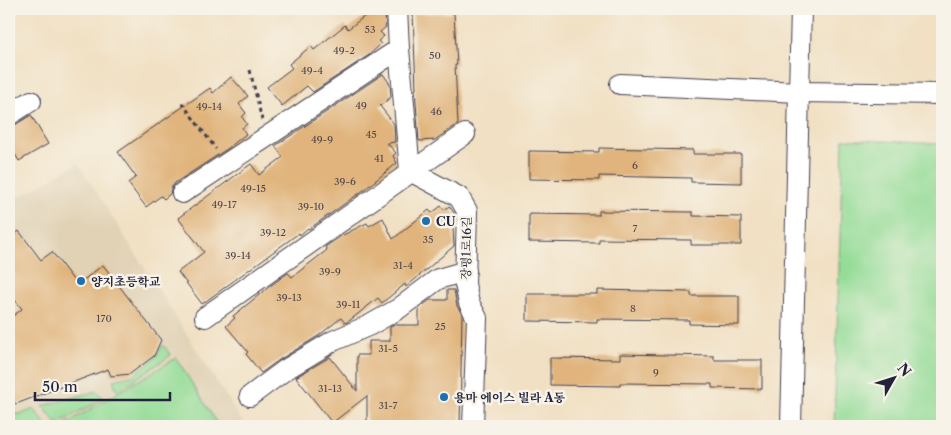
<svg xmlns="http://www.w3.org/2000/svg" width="951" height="435" viewBox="0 0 951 435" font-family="'Libre Caslon Text','Noto Serif KR',serif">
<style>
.built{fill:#e1d2b5}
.green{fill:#94dc97;stroke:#5b7f69}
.building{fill:#e0b47c}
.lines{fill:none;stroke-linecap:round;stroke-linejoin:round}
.minor-casing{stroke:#413e4f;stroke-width:22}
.path{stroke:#413e4f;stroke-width:3;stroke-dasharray:4 4;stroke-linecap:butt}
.minor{stroke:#fff;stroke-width:20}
.poi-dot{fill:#1f6fb2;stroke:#f7f3e8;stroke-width:2}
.labels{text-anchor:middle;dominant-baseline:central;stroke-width:5;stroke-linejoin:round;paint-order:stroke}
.number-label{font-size:10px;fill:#52464b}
.poi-label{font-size:12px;font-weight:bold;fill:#22223b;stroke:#f7f3e8;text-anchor:start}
.street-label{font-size:12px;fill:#22223b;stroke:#f7f3e8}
</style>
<rect width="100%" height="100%" fill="#f7f3e8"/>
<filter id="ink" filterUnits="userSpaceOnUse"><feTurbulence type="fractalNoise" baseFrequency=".02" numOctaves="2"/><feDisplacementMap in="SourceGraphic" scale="10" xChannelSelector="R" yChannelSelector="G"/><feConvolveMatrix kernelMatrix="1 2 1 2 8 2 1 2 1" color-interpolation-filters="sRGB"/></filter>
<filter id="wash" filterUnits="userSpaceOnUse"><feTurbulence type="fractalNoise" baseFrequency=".0096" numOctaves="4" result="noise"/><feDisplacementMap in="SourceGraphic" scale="20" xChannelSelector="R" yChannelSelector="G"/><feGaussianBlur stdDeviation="1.12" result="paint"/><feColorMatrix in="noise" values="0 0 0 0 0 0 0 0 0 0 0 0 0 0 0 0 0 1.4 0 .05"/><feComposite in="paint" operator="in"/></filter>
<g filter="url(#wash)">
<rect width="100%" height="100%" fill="#f1e0c3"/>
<polygon class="built" points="78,163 245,426 9,426 9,203"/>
<g class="green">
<polygon points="843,139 942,144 942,426 834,426"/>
<polygon points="163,345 171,355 170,356 117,391 113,380 132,376 155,358"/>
<polygon points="176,358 219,426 62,426"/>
<polygon points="97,391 103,399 57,424 43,406"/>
<polygon points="34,409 47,426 9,426 9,414 22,414"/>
</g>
<g id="blocks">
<g class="building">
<polygon points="374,9 382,9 385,14 386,27 380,32 384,36 378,41 381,44 369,55 313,92 307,86 282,106 267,87 292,68 289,64 311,46 314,50 345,25 348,29"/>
<polygon points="454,13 457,65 455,65 458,124 435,140 419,141 415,89 416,89 413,14"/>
<polygon points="383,74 390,84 391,97 380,106 394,124 395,142 387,143 396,153 393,156 397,163 364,190 309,229 308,228 300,235 299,233 202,304 178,272 204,252 178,218 251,164 259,175 283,157 275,146"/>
<polygon points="231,77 248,96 239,104 246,113 242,117 247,124 242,128 246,134 227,149 175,183 171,188 170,194 164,199 161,196 146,207 128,183 136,177 118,152 210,88 213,93"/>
<polygon points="31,115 48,144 19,161 9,144 9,127 15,125"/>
<polygon points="599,148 693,150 693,154 741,154 741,183 691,182 691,178 599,176 599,180 529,179 529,151 599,152"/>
<polygon points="441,206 444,210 449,206 455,214 453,229 454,246 406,287 405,284 382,303 378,298 349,321 345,323 341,318 318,336 279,360 261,373 246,354 248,352 226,326 235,318 233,316 270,286 288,273 292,277 327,250 325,247 341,236 367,223 369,226 383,218 393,239 429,210 432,213"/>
<polygon points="599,211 693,212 693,216 741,217 741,245 691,245 691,240 599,239 599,243 529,242 529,214 599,215"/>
<polygon points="19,231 41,260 52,252 77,285 103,265 161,340 154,356 130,374 111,376 108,369 16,404 9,401 9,319 22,309 9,292 9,239"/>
<polygon points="447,290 454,290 457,306 462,314 460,426 367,426 367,396 332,423 296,377 330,357 357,391 357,355 369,355 369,341 390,341 390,327 394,325 419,325 419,308 430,300 447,300"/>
<polygon points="597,290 691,292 691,296 739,296 739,325 689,324 689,320 597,319 597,322 527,321 527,294 597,294"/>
<polygon points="620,354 714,356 714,360 762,360 762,389 712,388 712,384 620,383 620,386 550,385 550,358 620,359"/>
</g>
</g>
</g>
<g filter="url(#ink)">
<use href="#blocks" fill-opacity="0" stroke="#413e4f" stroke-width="1"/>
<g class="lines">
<g class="minor-casing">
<g id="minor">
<polyline points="397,9 399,49 410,171 459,197 467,211 465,284 469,303 477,318 473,426"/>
<polyline points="620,84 799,92 942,94"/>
<polyline points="9,115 31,101"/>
<polyline points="182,193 399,49"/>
<polyline points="205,317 465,134"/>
<polyline points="250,396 285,370 333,341 370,325 398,309 438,279 466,271"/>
<polyline points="791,426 801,9"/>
</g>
</g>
<g class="path">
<polyline points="250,70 262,120"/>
<polyline points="182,103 216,149"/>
</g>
<use href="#minor" class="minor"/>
</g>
</g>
<g class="poi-dot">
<circle cx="426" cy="221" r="5"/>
<circle cx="81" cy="281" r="5"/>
<circle cx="444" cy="397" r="5"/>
</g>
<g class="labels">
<g class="number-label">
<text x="370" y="29">53</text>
<text x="344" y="50">49-2</text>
<text x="435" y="55">50</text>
<text x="312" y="70">49-4</text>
<text x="361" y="105">49</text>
<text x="209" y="106">49-14</text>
<text x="436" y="111">46</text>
<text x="371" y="134">45</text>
<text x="322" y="139">49-9</text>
<text x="379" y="158">41</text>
<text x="635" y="165">6</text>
<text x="345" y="181">39-6</text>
<text x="253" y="188">49-15</text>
<text x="224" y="204">49-17</text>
<text x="311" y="206">39-10</text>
<text x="635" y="228">7</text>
<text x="273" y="232">39-12</text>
<text x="428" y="239">35</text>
<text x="238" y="255">39-14</text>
<text x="403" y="265">31-4</text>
<text x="330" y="271">39-9</text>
<text x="289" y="297">39-13</text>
<text x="348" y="304">39-11</text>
<text x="633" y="308">8</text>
<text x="104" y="318">170</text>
<text x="440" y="326">25</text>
<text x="388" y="348">31-5</text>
<text x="656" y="372">9</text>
<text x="330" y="388">31-13</text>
<text x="388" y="405">31-7</text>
</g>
<g class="poi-label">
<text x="436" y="221">CU</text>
<text x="91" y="281">양지초등학교</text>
<text x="454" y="397">용마 에이스 빌라 A동</text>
</g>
<g class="street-label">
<text transform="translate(466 248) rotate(-89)">장평1로16길</text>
</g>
</g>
<rect width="951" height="435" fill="none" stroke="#f7f3e8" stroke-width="30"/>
<g transform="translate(894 378) rotate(51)" stroke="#f7f3e8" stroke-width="4" paint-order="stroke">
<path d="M0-4L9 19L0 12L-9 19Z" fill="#22223b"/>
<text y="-8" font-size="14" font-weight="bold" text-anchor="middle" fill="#22223b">N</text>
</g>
<path d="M35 392v8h135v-8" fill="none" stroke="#22223b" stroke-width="2.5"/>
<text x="42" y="392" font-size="15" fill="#22223b" stroke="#f7f3e8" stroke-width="4" paint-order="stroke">50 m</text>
</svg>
